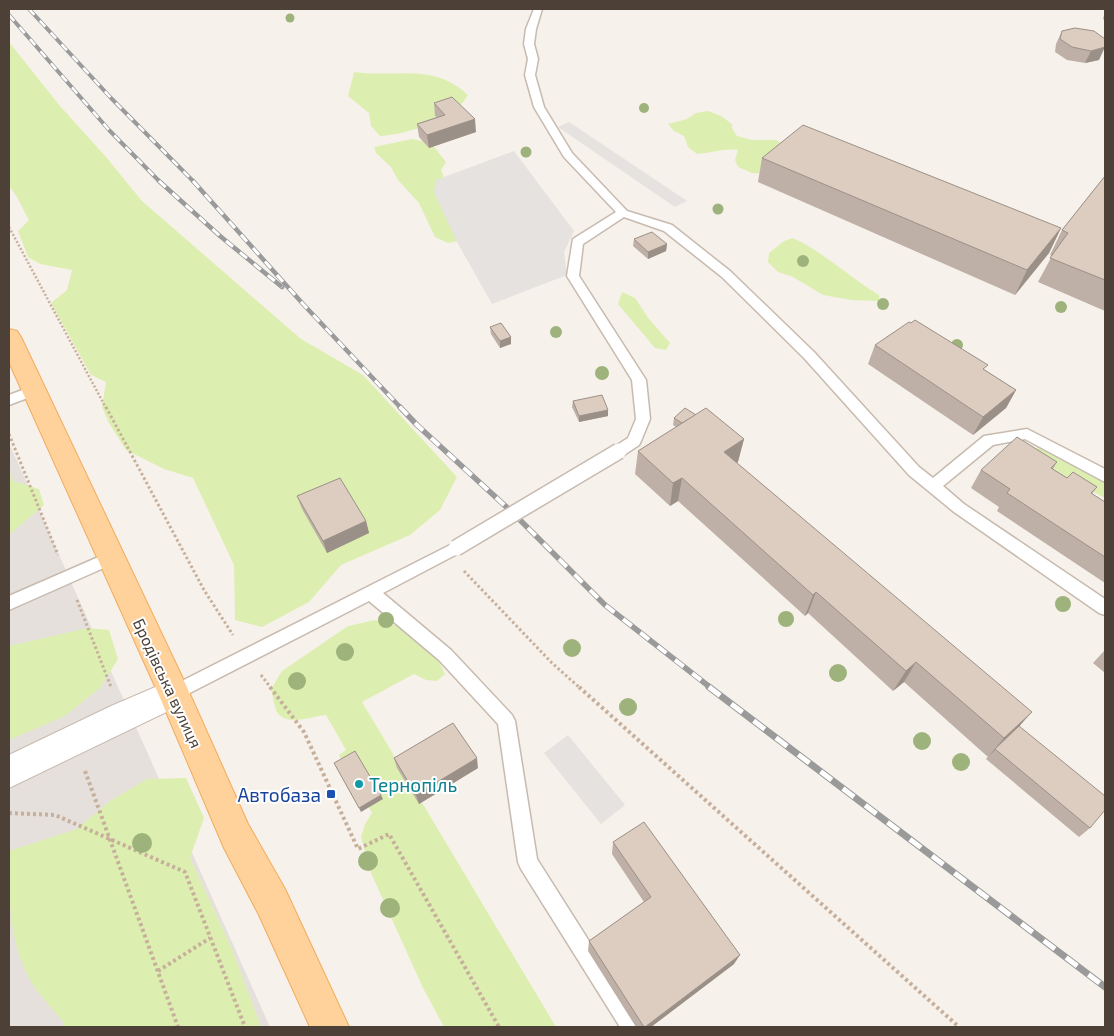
<svg xmlns="http://www.w3.org/2000/svg" width="1114" height="1036" viewBox="0 0 1114 1036" font-family="'Exo 2',sans-serif">
<style>
.industrial{fill:#e6e0dc}
.green{fill:#ddefb0}
.parking{fill:#e5e2df}
.lines{fill:none;stroke-linecap:round;stroke-linejoin:round}
.lane-casing{stroke:#c7baaf;stroke-width:3}
.street-casing{stroke:#c7baaf;stroke-width:2}
.primary-casing{stroke:#f1ac5e;stroke-width:2}
.path-far2{stroke:#c7b09b;stroke-width:2.5;stroke-dasharray:2 2;stroke-linecap:butt}
.path-far1{stroke:#c7b09b;stroke-width:3;stroke-dasharray:2.5 2.5;stroke-linecap:butt}
.path{stroke:#c7b09b;stroke-width:4;stroke-dasharray:3 3;stroke-linecap:butt}
.lane{fill:#fff;fill-rule:evenodd}
.street{fill:#fff;fill-rule:evenodd}
.primary{fill:#ffd19b;fill-rule:evenodd}
.rail-far3-casing{stroke:#9a9a9a;stroke-width:4}
.rail-far2-casing{stroke:#9a9a9a;stroke-width:4.5}
.rail-far1-casing{stroke:#9a9a9a;stroke-width:5.5}
.rail-casing{stroke:#9a9a9a;stroke-width:7}
.rail-far3{stroke:#fff;stroke-width:2.5;stroke-dasharray:8;stroke-linecap:butt}
.rail-far2{stroke:#fff;stroke-width:3;stroke-dasharray:9;stroke-linecap:butt}
.rail-far1{stroke:#fff;stroke-width:4;stroke-dasharray:11;stroke-linecap:butt}
.rail{stroke:#fff;stroke-width:5;stroke-dasharray:14;stroke-linecap:butt}
.lane-bridge-casing{stroke:#c7baaf;stroke-width:18;stroke-linecap:butt}
.lane-bridge{stroke:#fff;stroke-width:15}
.tree{fill:#9eb37c}
.wall{fill:#beb0a6}
.shaded-wall{fill:#9b9087}
.building{fill:#ddcdc1;stroke:#9b9087}
.culture-dot{fill:#0f9aa8;stroke:#fff;stroke-width:2}
.transit-dot{fill:#1a4fb4;stroke:#fff;stroke-width:2}
.labels{text-anchor:middle;dominant-baseline:central;stroke-width:4;stroke-linejoin:round;paint-order:stroke}
.street-label{font-size:16px;fill:#4c4037;stroke:#fff}
.near-culture-label{font-size:19px;fill:#0d838f;stroke:#fff;text-anchor:start}
.near-transit-label{font-size:19px;fill:#164399;stroke:#fff;text-anchor:end}
</style>
<rect width="100%" height="100%" fill="#f7f1eb"/>
<polygon class="industrial" points="9,443 270,1027 9,1027"/>
<g class="green">
<path d="M9,42l51,64 46,51 36,44 159,138 62,36 94,102 -17,33 -30,25 -69,30 -32,37 -47,25 -27,-7 -1,-55 -41,-87 -29,-9 -38,-19 -17,-27 -7,-16 4,-25 -15,-7 -40,-72 16,-13 5,-20 -32,-6 -12,-7 -10,-26 11,-11c-7,-11 -11,-25 -20,-33z"/>
<path d="M354,72c44,6 79,-10 114,23 -3,4 -6,9 -10,12 -19,16 -54,28 -78,29l-9,-10 -2,-13 -21,-17z"/>
<path d="M708,111l13,5 11,8v4l5,8 15,4h24l16,9 -21,25 -19,-1 -14,-6 -3,-7 3,-10c-15,-2 -26,3 -41,4l-9,-7 -4,-11 -10,-5 -6,-7 19,-5 9,-6z"/>
<polygon points="412,139 431,143 446,162 441,170 467,239 448,243 435,237 419,203 398,180 391,167 376,153 374,147"/>
<path d="M793,238c32,15 56,39 86,57v6l-28,-1 -28,-5 -30,-18 -15,-5 -10,-10 1,-9 15,-12z"/>
<polygon points="622,292 635,298 649,319 670,343 666,350 655,348 618,304"/>
<polygon points="1036,441 1061,447 1105,470 1105,498 1067,478 1038,457"/>
<polygon points="9,469 13,481 39,489 44,505 9,535"/>
<path d="M375,620c8,2 16,4 23,6 19,7 40,29 47,48l-8,7 -11,-1 -12,-6 -52,28 194,325h-112l-21,-39 -52,-115 -10,-36 4,-13 7,-11 -33,-58 7,-5 -20,-35c-13,1 -40,12 -49,-3 -3,-6 -4,-16 -6,-23l11,-18 66,-45z"/>
<polygon points="88,628 109,630 118,659 100,688 65,716 9,740 9,646"/>
<path d="M186,778l18,40 -14,40 42,91 29,78h-197v-4c-11,-14 -30,-33 -37,-49 -19,-40 -18,-80 -18,-123l68,-22 33,-28 37,-22z"/>
</g>
<g class="parking">
<polygon points="569,122 687,201 675,207 558,127"/>
<polygon points="514,151 574,231 564,252 567,275 492,304 457,242 434,192 436,180"/>
<polygon points="568,735 625,805 601,824 544,753"/>
</g>
<g class="lines">
<g class="lane-casing">
<g id="lane">
<polygon points="534,9 542,9 536,29 534,44 538,59 535,75 544,107 572,153 627,211 672,225 730,271 814,352 919,467 933,478 984,436 1027,429 1105,469 1105,482 1025,439 993,445 943,486 964,504 1105,599 1105,615 1099,613 954,512 909,475 804,358 722,277 664,231 624,217 583,244 579,276 646,380 650,419 641,441 639,445 624,455 619,456 614,455 612,451 614,447 628,438 636,419 632,380 567,276 573,239 616,212 564,157 534,107 525,75 528,59 524,44 526,29"/>
<polygon points="33,386 38,388 40,391 38,394 9,405 9,395"/>
<polygon points="456,542 461,544 464,548 461,552 383,593 451,650 512,715 515,721 537,859 639,1020 642,1027 620,1027 521,869 518,862 498,724 439,660 369,601 180,698 174,701 168,698 165,693 168,688"/>
<polygon points="110,552 115,553 118,558 115,563 9,610 9,596"/>
</g>
</g>
<g class="street-casing">
<polygon id="street" points="174,679 185,683 190,693 185,703 9,788 9,755 111,706"/>
</g>
<g class="primary-casing">
<polygon id="primary" points="9,329 17,331 21,337 185,683 248,824 285,889 349,1027 310,1027 259,915 224,848 158,693 9,362"/>
</g>
<polyline class="path-far2" points="9,227 106,408"/>
<g class="path-far1">
<polyline points="106,407 204,590 233,635"/>
<polyline points="9,434 58,555"/>
<polyline points="464,571 552,663 580,688"/>
<polyline points="77,600 111,687"/>
<polyline points="261,675 271,688"/>
</g>
<g class="path">
<polyline points="270,687 304,732 358,849 389,834 499,1027"/>
<polyline points="579,687 959,1027"/>
<polyline points="85,771 178,1027"/>
<polyline points="9,813 55,815 185,872 245,1027"/>
<polyline points="158,971 210,938"/>
</g>
<use href="#lane" class="lane"/>
<use href="#street" class="street"/>
<use href="#primary" class="primary"/>
<g class="rail-far3-casing">
<g id="rail-far3">
<polyline points="29,9 111,98 194,182"/>
<polyline points="9,15 109,130 160,182"/>
</g>
</g>
<g class="rail-far2-casing">
<g id="rail-far2">
<polyline points="159,181 220,236 282,287"/>
<polyline points="193,181 303,304 401,408"/>
</g>
</g>
<g class="rail-far1-casing">
<polyline id="rail-far1" points="400,407 417,425 514,514 605,605 711,688"/>
</g>
<g class="rail-casing">
<polyline id="rail" points="709,687 1105,987"/>
</g>
<use href="#rail-far3" class="rail-far3"/>
<use href="#rail-far2" class="rail-far2"/>
<use href="#rail-far1" class="rail-far1"/>
<use href="#rail" class="rail"/>
<g class="lane-bridge-casing">
<polyline id="lane-bridge" points="456,548 619,451"/>
</g>
<use href="#lane-bridge" class="lane-bridge"/>
</g>
<g class="tree">
<circle cx="290" cy="18" r="4.5"/>
<circle cx="644" cy="108" r="5"/>
<circle cx="526" cy="152" r="5.5"/>
<circle cx="718" cy="209" r="5.5"/>
<circle cx="803" cy="261" r="6"/>
<circle cx="883" cy="304" r="6"/>
<circle cx="1061" cy="307" r="6"/>
<circle cx="556" cy="332" r="6"/>
<circle cx="957" cy="345" r="6"/>
<circle cx="602" cy="373" r="7"/>
<circle cx="1063" cy="604" r="8"/>
<circle cx="786" cy="619" r="8"/>
<circle cx="386" cy="620" r="8"/>
<circle cx="572" cy="648" r="9"/>
<circle cx="345" cy="652" r="9"/>
<circle cx="838" cy="673" r="9"/>
<circle cx="297" cy="681" r="9"/>
<circle cx="628" cy="707" r="9"/>
<circle cx="922" cy="741" r="9"/>
<circle cx="961" cy="762" r="9"/>
<circle cx="142" cy="843" r="10"/>
<circle cx="368" cy="861" r="10"/>
<circle cx="390" cy="908" r="10"/>
</g>
<g class="wall">
<polygon points="1105,11 1105,21 1103,19"/>
<polygon points="1075,28 1099,60 1085,63 1067,60 1055,52 1056,44 1062,31"/>
<polygon points="434,103 476,132 429,148 419,137 417,124 437,117 435,116"/>
<polygon points="762,158 1061,228 1049,253 1015,295 758,182"/>
<polygon points="1105,176 1105,311 1038,282 1052,256 1050,255 1062,230"/>
<polygon points="634,239 667,244 666,251 648,259 633,246"/>
<polygon points="490,327 511,337 511,344 500,348 491,334"/>
<polygon points="875,345 985,370 1016,390 1006,408 973,435 868,364"/>
<polygon points="573,401 608,410 608,416 579,422 572,407"/>
<polygon points="696,415 744,439 737,463 1019,727 1090,828 1079,837 986,759 990,754 988,757 904,682 893,691 808,613 805,616 678,501 670,506 635,474 638,451 676,427 673,425 674,418"/>
<polygon points="1057,462 1053,469 1067,478 1097,487 1092,494 1105,502 1105,583 997,511 999,507 971,488 981,470"/>
<polygon points="297,496 366,521 369,533 327,553 302,509"/>
<polygon points="1105,650 1105,673 1093,663"/>
<polygon points="394,758 478,768 419,804 397,768"/>
<polygon points="613,842 734,964 651,1027 636,1027 588,951 589,941 644,902 612,854"/>
</g>
<g class="shaded-wall">
<polygon points="1105,47 1099,60 1085,63 1091,51"/>
<polygon points="475,119 476,132 429,148 427,135"/>
<polygon points="1061,228 1049,253 1015,295 1027,270"/>
<polygon points="667,244 666,251 648,259 648,252"/>
<polygon points="511,337 511,344 500,348 500,341"/>
<polygon points="1016,390 1006,408 973,435 983,417"/>
<polygon points="608,410 608,416 579,422 579,416"/>
<polygon points="744,439 738,462 719,475 724,452"/>
<polygon points="682,478 678,501 670,506 673,483"/>
<polygon points="366,521 369,533 327,553 323,541"/>
<polygon points="816,592 808,613 805,616 813,595"/>
<polygon points="916,662 904,682 893,691 906,671"/>
<polygon points="1032,712 1015,731 988,757 1004,738"/>
<polygon points="477,758 478,768 419,804 416,795"/>
<polygon points="381,795 383,799 361,812 359,808"/>
<polygon points="740,955 734,964 651,1027 645,1027"/>
</g>
<g class="building">
<polygon points="1075,28 1094,31 1105,39 1105,47 1091,51 1072,47 1060,39 1062,31"/>
<polygon points="452,97 475,119 427,135 417,124 445,115 434,103"/>
<polygon points="803,125 1061,228 1027,270 762,158"/>
<polygon points="1105,176 1105,280 1050,258 1068,233 1062,230"/>
<polygon points="652,232 667,244 648,252 634,239"/>
<polygon points="915,320 988,365 983,369 1016,390 983,417 875,345 909,322 911,323"/>
<polygon points="501,323 511,337 500,341 490,327"/>
<polygon points="602,395 608,410 579,416 573,401"/>
<polygon points="685,408 696,415 682,423 674,418"/>
<polygon points="706,408 744,439 724,452 1032,712 1004,738 916,662 906,671 816,592 813,595 682,478 673,483 638,451"/>
<polygon points="1017,437 1057,462 1051,468 1067,478 1073,472 1097,487 1091,493 1105,502 1105,557 1007,493 1010,489 981,470"/>
<polygon points="340,478 366,521 323,541 297,496"/>
<polygon points="453,723 477,758 416,795 394,758"/>
<polygon points="1019,726 1105,796 1105,810 1090,828 995,749"/>
<polygon points="355,751 381,795 359,808 334,763"/>
<polygon points="644,822 740,955 645,1027 644,1027 589,941 651,897 613,842"/>
</g>
<circle class="culture-dot" cx="359" cy="784" r="5"/>
<rect class="transit-dot" x="326" y="789" width="10" height="10" rx="2.5"/>
<g class="labels">
<g class="street-label">
<text transform="translate(168 683) rotate(65)">Бродівська вулиця</text>
</g>
<g class="near-culture-label">
<text x="369" y="784">Тернопіль</text>
</g>
<g class="near-transit-label">
<text x="321" y="794">Автобаза</text>
</g>
</g>
<rect width="1114" height="1036" fill="none" stroke="#4c4037" stroke-width="20"/>
</svg>
